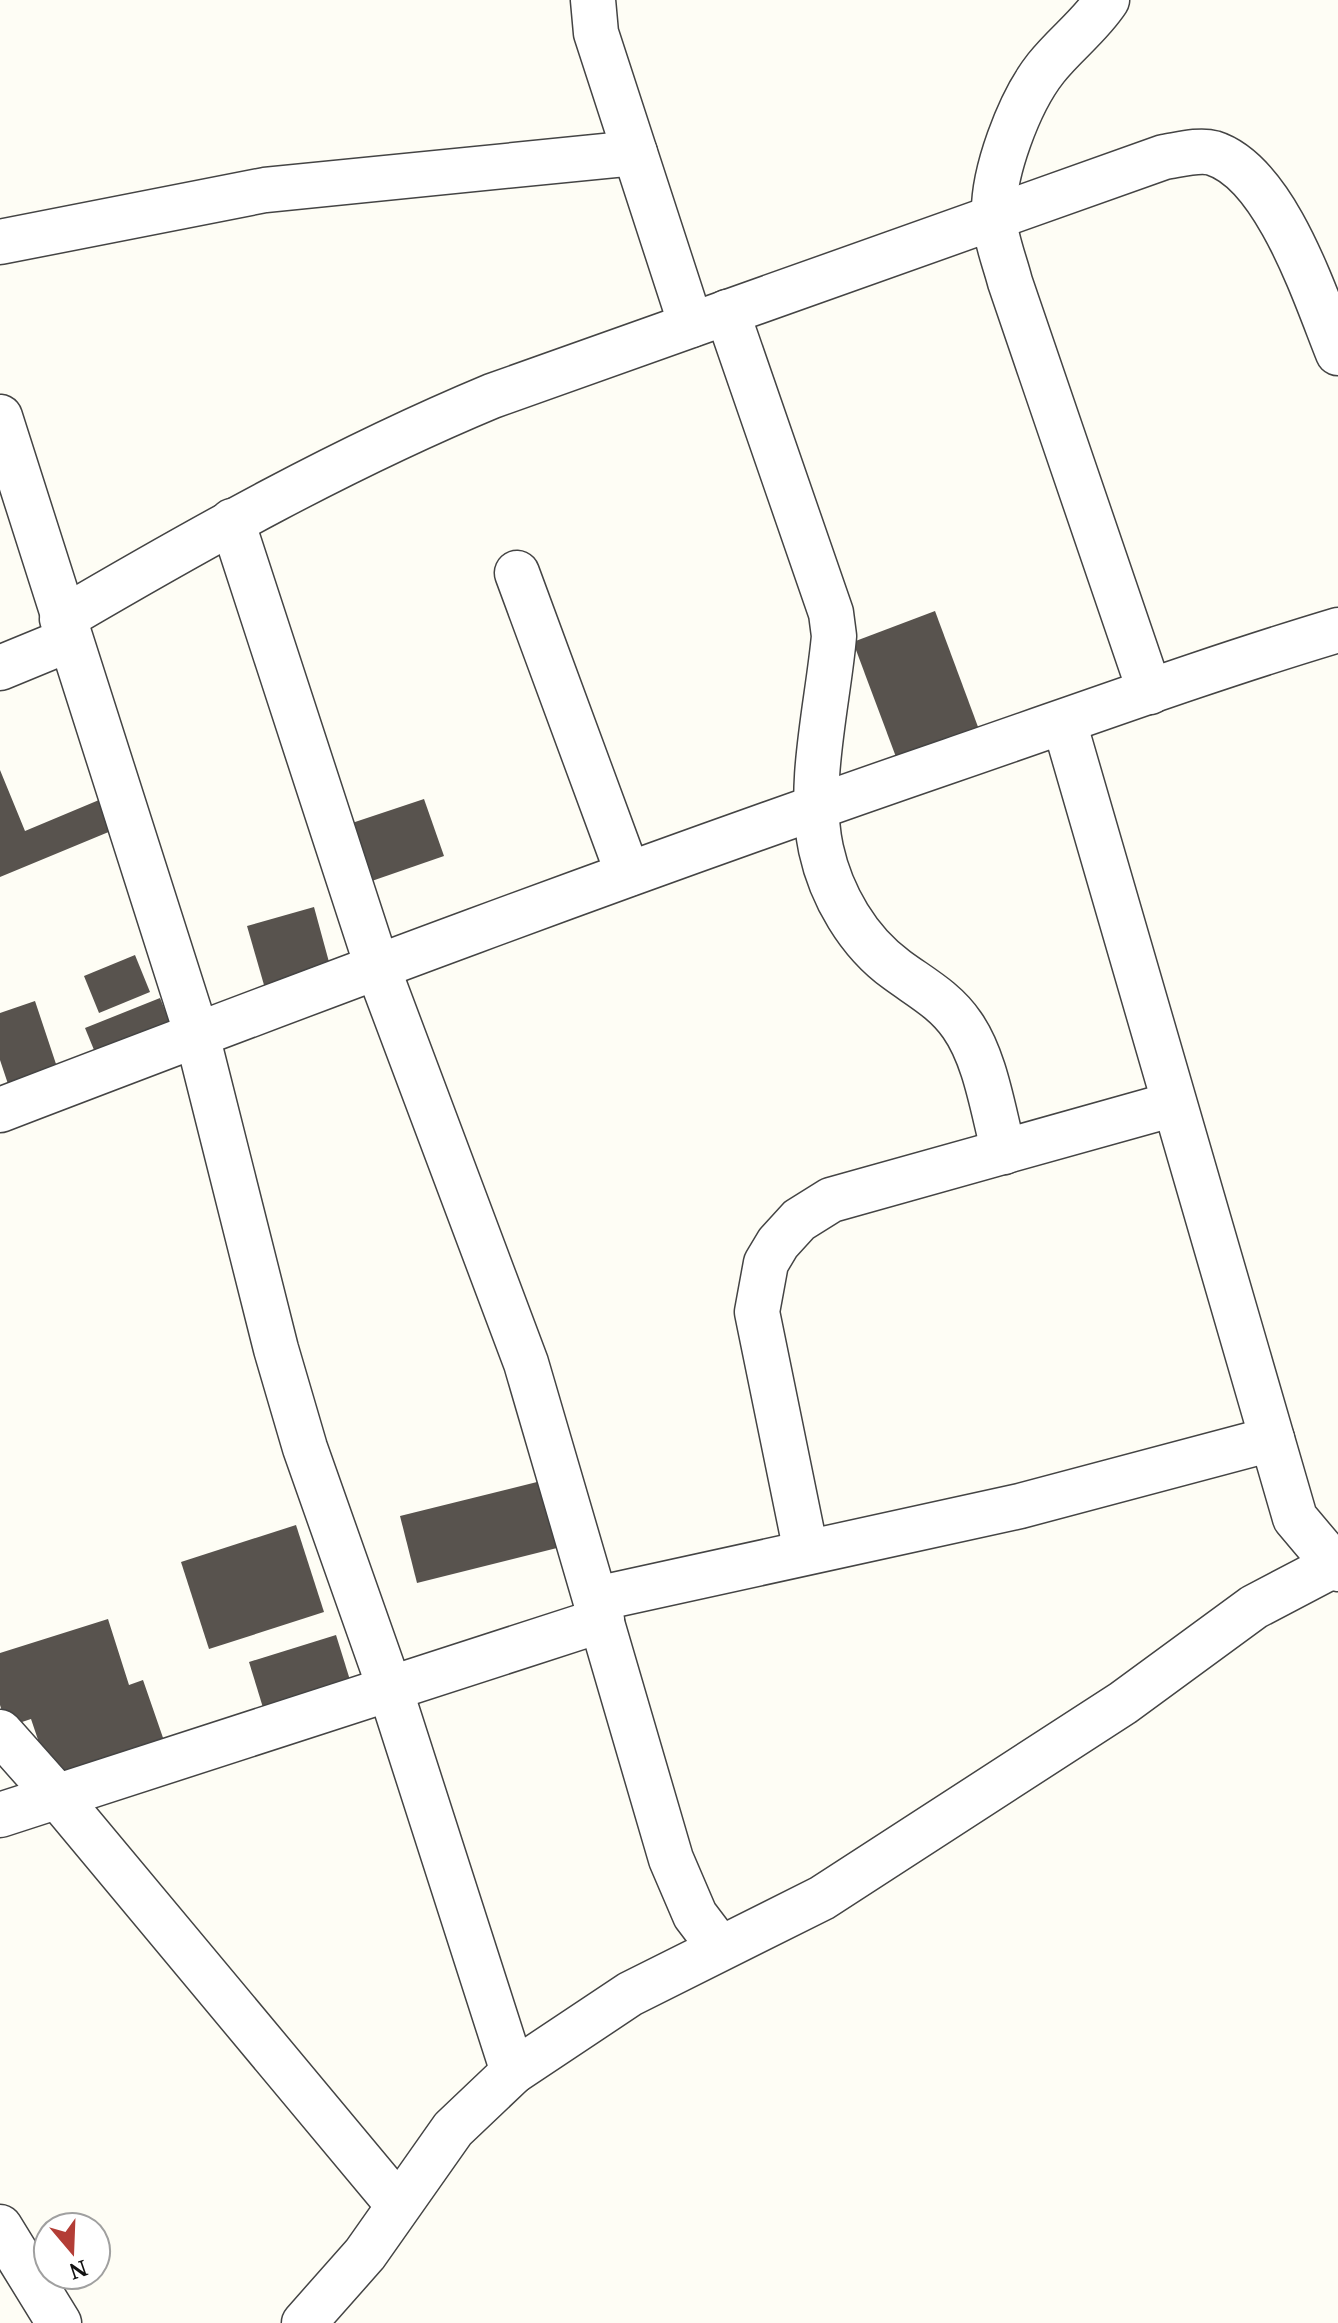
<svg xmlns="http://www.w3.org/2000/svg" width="1338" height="2323" viewBox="0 0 1338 2323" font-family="'Noto Serif',serif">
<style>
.building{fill:#58534e}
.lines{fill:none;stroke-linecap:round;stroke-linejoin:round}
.minor-casing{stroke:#444;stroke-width:47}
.minor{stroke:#fff;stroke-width:44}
</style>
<rect width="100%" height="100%" fill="#fefdf5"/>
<g class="building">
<polygon points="935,611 984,743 902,773 853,642"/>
<polygon points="0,770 25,831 99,800 111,831 0,877"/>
<polygon points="424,799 444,856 366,883 346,825"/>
<polygon points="314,907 332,973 266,992 247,926"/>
<polygon points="135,955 150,992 99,1013 84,976"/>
<polygon points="160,998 176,1037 101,1067 85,1028"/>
<polygon points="35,1001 59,1073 10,1090 0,1060 0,1013"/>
<polygon points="541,1481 557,1548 417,1583 400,1516"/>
<polygon points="296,1525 324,1612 209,1649 181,1562"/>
<polygon points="108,1619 129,1685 143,1680 170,1758 57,1796 31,1719 7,1727 0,1705 0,1653"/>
<polygon points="336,1635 355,1696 268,1724 249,1662"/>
</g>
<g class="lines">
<g class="minor-casing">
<g id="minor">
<polyline points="593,0 596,33 691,325"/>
<path d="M1107,0c-17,26 -42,44 -61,68 -27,34 -54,106 -52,149 1,21 11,45 16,65l140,410"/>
<polyline points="0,242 265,190 635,153"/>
<path d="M727,312l104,301 3,23c-6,67 -27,148 -13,213 10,46 37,93 76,121 23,17 48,30 65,55 24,34 31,87 42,127"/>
<polyline points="0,417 197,1035 276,1349 305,1448 390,1689 513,2072"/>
<polyline points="232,521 377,966 526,1363 671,1859 695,1915 720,1948"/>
<polyline points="517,573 628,874"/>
<path d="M62,619c140,-82 279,-160 430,-223l672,-239c14,-2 35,-8 49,-4 63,20 102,143 125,200"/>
<polyline points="0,668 68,640"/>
<polyline points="1064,722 1295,1518 1338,1569"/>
<path d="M0,1110c316,-121 632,-240 952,-350 128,-44 256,-91 386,-130"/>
<polyline points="806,1552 757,1312 766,1263 778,1243 799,1220 831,1200 1174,1104"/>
<polyline points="596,1599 1020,1506 1272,1439"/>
<polyline points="0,1732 57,1796 398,2205"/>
<polyline points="0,1815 602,1620"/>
<polyline points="0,2227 59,2323"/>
<polyline points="304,2323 365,2254 453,2129 513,2072 630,1994 822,1898 1123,1703 1254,1607 1338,1563"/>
</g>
</g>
<use href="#minor" class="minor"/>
</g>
<g transform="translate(72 2251) rotate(161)"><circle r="38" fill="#ffffff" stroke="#a0a0a0" stroke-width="2"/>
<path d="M0-6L14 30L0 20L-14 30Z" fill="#b33d36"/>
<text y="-12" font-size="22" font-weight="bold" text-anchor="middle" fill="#111111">N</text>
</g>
</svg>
